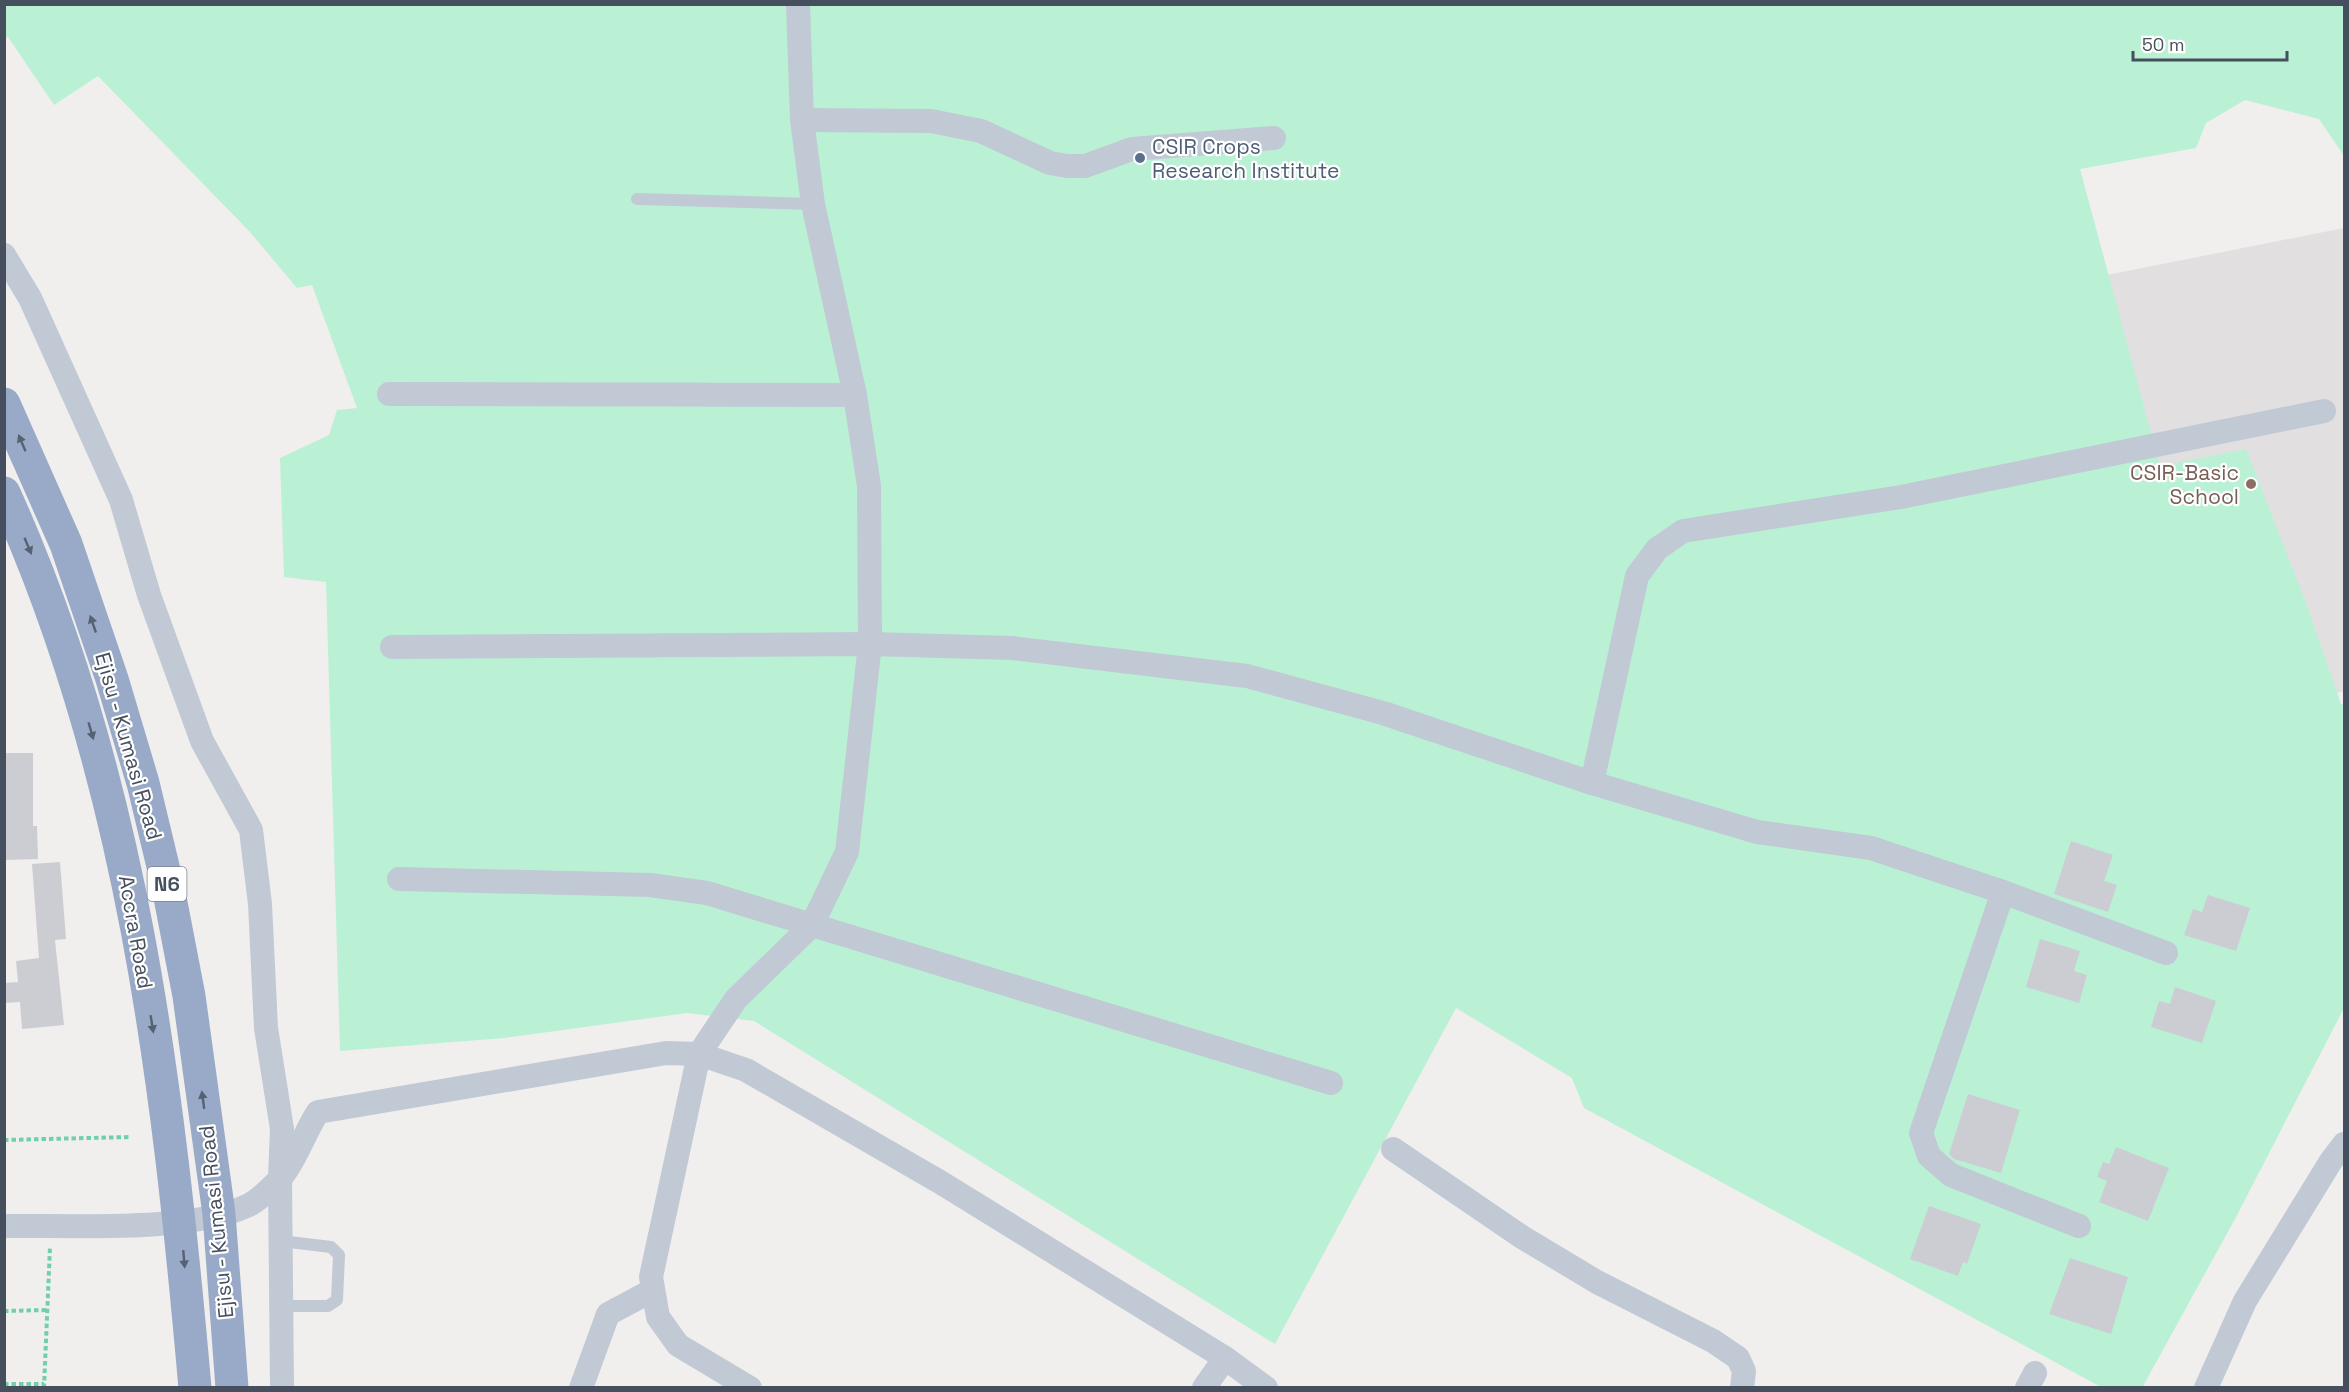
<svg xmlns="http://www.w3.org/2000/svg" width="2349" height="1392" viewBox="0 0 2349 1392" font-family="'Space Grotesk',sans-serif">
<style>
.education{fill:#e2dfe0}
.green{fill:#baf1d5}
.building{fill:#cbcdd3}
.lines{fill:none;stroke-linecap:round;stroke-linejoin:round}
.path{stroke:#71d0ab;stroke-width:4;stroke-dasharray:4.5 3;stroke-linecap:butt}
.service{stroke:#c1c9d4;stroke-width:12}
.minor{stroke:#c1c9d4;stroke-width:24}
.trunk{stroke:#98aac7;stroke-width:33}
.oneway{fill:#566172}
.service-dot{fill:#5c6f8a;stroke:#fff;stroke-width:2}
.education-dot{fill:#8d6e63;stroke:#fff;stroke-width:2}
.labels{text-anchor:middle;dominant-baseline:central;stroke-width:4.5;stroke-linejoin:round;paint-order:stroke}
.shield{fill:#fff;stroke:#7e848e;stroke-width:1.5}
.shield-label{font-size:20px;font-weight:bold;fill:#464f5d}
.service-label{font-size:21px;fill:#4e5e75;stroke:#fff;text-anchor:start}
.education-label{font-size:21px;fill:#785e54;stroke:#fff;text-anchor:end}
.street-label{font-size:21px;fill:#464f5d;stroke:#fff}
</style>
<rect width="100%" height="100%" fill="#f1eeee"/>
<polygon class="education" points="2344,228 2344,691 2222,723 2102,276"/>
<polygon class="green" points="5,4 2344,5 2344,156 2319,119 2245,100 2206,123 2196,148 2080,169 2160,466 2246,449 2306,603 2341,704 2344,704 2344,1008 2235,1219 2142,1388 2101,1387 1584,1108 1572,1078 1456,1008 1275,1344 754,1021 687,1013 504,1038 340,1051 326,582 284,577 280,458 329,435 337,410 357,408 312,285 297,288 249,231 98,76 54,105 8,37 5,38"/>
<g class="building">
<polygon points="4,753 33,753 33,826 37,826 38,859 4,860"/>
<polygon points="2071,841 2113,855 2104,881 2117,885 2108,912 2054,894"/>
<polygon points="60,862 66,939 55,940 64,1025 22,1029 20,1002 4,1003 4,983 18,982 16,961 39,958 32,864"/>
<polygon points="2208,895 2250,908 2236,951 2184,935 2193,909 2202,912"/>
<polygon points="2040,939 2080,951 2074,971 2087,975 2079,1003 2026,987"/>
<polygon points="2175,987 2216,1001 2202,1043 2151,1027 2159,1001 2170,1004"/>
<polygon points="1968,1094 2020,1110 2001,1173 1954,1159 1949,1154"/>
<polygon points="2116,1147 2169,1168 2148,1221 2099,1202 2107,1181 2097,1177 2103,1162 2109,1164"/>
<polygon points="1929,1206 1981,1224 1967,1264 1963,1262 1958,1276 1910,1259"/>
<polygon points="2070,1258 2128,1277 2111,1334 2049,1314"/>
</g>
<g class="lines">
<g class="path">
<polyline points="4,1140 131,1137"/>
<polyline points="4,1311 47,1310"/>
<polyline points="4,1384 44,1384"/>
<polyline points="44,1388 50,1247"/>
</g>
<g class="service">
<polyline points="637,199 813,204"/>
<polyline points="281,1306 328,1306 337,1300 339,1255 331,1247 281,1241"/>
</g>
<g class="minor">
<polyline points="802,120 931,121 981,131 1050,163 1067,166 1085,166 1132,149 1274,138"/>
<polyline points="4,255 30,298 121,500 149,595 202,741 251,830 260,904 266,1028 282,1129 280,1179 282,1388"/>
<polyline points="389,394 855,395"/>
<polyline points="392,647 870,644 1012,648 1247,676 1383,713 1592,783 1757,832 1871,848 2003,892 2166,953"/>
<polyline points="1592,783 1637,576 1657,549 1683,531 1901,497 2324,411"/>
<polyline points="399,879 650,885 707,893 1331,1083"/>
<polyline points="2003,892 1921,1133 1929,1156 1951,1175 2079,1226"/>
<polyline points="1393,1149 1522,1237 1597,1282 1713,1341 1738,1358 1744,1371 1742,1388"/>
<path d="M4,1226c67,-1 186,7 245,-21 10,-5 23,-18 31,-26 17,-20 24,-46 38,-67l348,-59 33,1 47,16 194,112 285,176 41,30"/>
<polyline points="581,1388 608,1314 653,1290"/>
<polyline points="750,1388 678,1345 658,1317 651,1277 699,1054 736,999 812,925 847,852 870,644 869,486 855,395 813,204 802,120 798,4"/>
<polyline points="1204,1388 1225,1358"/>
<polyline points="2027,1388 2035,1373"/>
<polyline points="2206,1388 2245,1301 2331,1161 2344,1144"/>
</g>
<g class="trunk">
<polyline points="4,404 66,544 112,679 143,783 168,887 189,996 219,1214 232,1388"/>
<path d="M4,493c128,283 164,588 191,895"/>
</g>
</g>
<defs><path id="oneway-solid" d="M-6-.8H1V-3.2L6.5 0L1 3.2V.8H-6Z" transform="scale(1.5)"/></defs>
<g class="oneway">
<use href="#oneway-solid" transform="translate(22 443) rotate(-113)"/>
<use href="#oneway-solid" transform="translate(28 546) rotate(67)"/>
<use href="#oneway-solid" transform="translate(93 624) rotate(-109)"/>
<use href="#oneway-solid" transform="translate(91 731) rotate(74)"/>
<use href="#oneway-solid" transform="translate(152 1024) rotate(81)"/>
<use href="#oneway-solid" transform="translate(203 1100) rotate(-98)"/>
<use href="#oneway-solid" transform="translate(184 1259) rotate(85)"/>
</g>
<circle class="service-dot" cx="1140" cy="158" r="6"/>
<circle class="education-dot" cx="2251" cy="484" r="6"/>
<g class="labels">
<rect class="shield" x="147.5" y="867" width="39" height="34" rx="4.5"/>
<g class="shield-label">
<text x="167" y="884">N6</text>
</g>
<g class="service-label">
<text x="1152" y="146">CSIR Crops<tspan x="1152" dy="24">Research Institute</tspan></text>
</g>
<g class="education-label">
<text x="2239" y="472">CSIR-Basic<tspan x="2239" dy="24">School</tspan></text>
</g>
<g class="street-label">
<text transform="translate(129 746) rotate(74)">Ejisu - Kumasi Road</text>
<text transform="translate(136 932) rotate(80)">Accra Road</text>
<text transform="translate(216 1222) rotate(-96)">Ejisu - Kumasi Road</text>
</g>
</g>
<rect width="2349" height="1392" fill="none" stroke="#464f5d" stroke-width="12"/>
<path d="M2133 51v9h154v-9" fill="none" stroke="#464f5d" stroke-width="3"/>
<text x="2142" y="51" font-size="18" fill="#464f5d" stroke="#ffffff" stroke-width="4.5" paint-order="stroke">50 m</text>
</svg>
